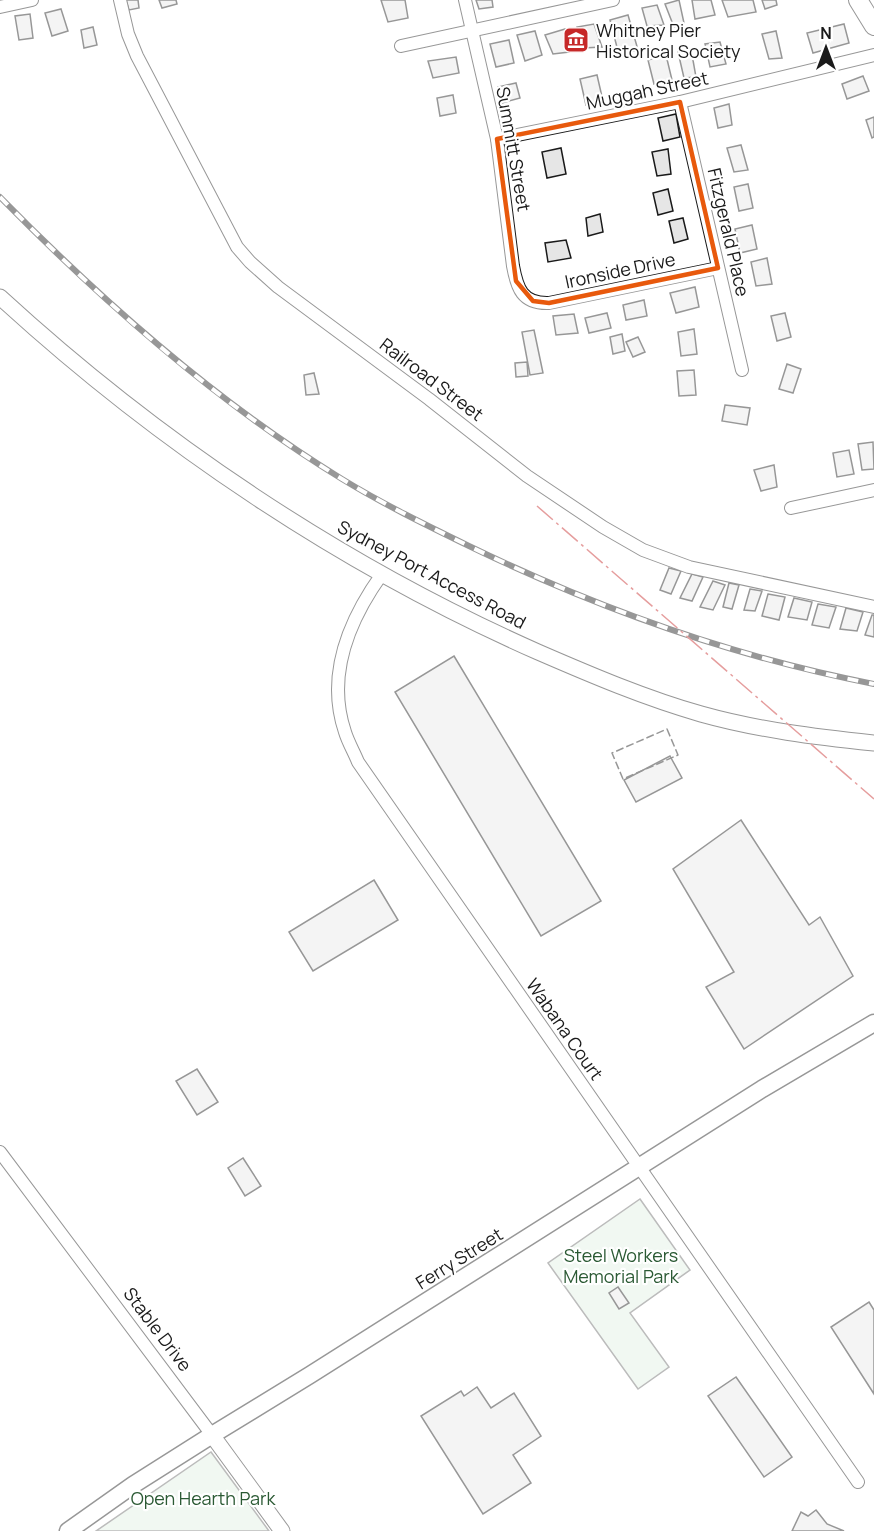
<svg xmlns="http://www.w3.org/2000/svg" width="874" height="1531" viewBox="0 0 874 1531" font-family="Manrope,sans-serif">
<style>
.green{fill:#e0efe3;stroke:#6a6a6a;stroke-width:1.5}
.building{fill:#e6e6e6;stroke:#1a1a1a;stroke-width:1.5}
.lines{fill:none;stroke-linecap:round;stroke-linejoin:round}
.minor-casing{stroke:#1a1a1a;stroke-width:14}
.tertiary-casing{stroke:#1a1a1a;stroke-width:17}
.secondary-casing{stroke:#1a1a1a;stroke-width:19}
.primary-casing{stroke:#1a1a1a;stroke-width:20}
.minor{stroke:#fff;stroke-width:12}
.tertiary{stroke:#fff;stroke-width:15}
.secondary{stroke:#fff;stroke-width:16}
.primary{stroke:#fff;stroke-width:18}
.rail-casing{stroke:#1a1a1a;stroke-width:6}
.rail{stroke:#fff;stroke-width:4;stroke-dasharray:11;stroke-linecap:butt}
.fence{stroke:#1a1a1a;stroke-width:1.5;stroke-dasharray:8 3;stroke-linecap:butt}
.power{stroke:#c62828;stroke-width:1.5;stroke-dasharray:21 4.5 3 4.5;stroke-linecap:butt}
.marked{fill:none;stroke:#e8590c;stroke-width:4.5;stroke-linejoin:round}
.labels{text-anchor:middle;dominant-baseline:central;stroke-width:4.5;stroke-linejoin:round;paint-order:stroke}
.poi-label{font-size:18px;fill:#1a1a1a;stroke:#fff;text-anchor:start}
.street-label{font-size:18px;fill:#1a1a1a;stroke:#fff}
.park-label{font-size:18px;fill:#2b5a34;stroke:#fff}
</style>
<rect width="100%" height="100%" fill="#fff"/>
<g class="green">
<polygon points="640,1199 690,1270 630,1313 669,1367 638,1389 548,1263"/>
<polygon points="211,1452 269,1531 96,1531"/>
</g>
<g class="building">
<polygon points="126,0 138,0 139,8 129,10"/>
<polygon points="159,0 176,0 177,4 162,8"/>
<polygon points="381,0 405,0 408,18 388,22"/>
<polygon points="476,0 492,0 493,7 479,9"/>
<polygon points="679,0 684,23 674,27 665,4"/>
<polygon points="692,0 711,0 715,15 695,19"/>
<polygon points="722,0 753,0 756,12 728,17"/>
<polygon points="762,0 776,0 777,5 765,9"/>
<polygon points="657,5 664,25 647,26 642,8"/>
<polygon points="61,9 68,31 52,36 45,13"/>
<polygon points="30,14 33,38 19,40 15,16"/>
<polygon points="628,15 638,50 619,55 610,20"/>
<polygon points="594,24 602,47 583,48 577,27"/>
<polygon points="844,24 849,43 813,53 807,33"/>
<polygon points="93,27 97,45 84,48 81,30"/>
<polygon points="565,29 569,52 553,54 545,35"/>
<polygon points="535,31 542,55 525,61 517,35"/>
<polygon points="776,31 782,58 769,59 762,34"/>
<polygon points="509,40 514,63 496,67 490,44"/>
<polygon points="720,42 726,64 710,67 705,44"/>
<polygon points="691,49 696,77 684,78 678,52"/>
<polygon points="666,55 672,80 654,84 648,60"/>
<polygon points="456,57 459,73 433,78 428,61"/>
<polygon points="597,75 603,101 586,105 580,79"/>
<polygon points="863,76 869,91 847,99 842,84"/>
<polygon points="516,83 520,98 502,103 498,87"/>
<polygon points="453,95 456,113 440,116 437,98"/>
<polygon points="729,104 732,125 718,128 714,108"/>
<polygon points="676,114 680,137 663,141 658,118"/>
<polygon points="874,117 874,137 872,138 866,120"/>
<polygon points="741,145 748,170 734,172 727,148"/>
<polygon points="561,148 566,174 547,178 542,152"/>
<polygon points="668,149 671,174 657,176 652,152"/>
<polygon points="748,184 753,208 739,211 734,187"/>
<polygon points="668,189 673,211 658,215 653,193"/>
<polygon points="600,214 603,232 588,236 586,218"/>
<polygon points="683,218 688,239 674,243 669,221"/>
<polygon points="752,225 757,249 740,253 735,229"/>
<polygon points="566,240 571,258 548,262 545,243"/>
<polygon points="767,258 772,284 756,286 751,262"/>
<polygon points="695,287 699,307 676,313 670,293"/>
<polygon points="644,300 647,316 626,320 623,305"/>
<polygon points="607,313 611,328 589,333 585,318"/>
<polygon points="785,313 791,337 777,341 771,316"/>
<polygon points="574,314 578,333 556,335 553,316"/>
<polygon points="694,329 697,354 681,356 678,332"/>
<polygon points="534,330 543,373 530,375 522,332"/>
<polygon points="622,334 625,351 613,354 610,337"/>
<polygon points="638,337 645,352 633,357 626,342"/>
<polygon points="527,362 528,376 516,377 515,363"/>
<polygon points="787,364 801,369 793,393 779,389"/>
<polygon points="694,370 696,395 679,396 677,371"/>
<polygon points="314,373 319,394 306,395 304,375"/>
<polygon points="725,405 750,408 747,425 722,421"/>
<polygon points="873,442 874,469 862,470 858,444"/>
<polygon points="849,450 854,474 837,477 833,453"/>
<polygon points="774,465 777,487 761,491 754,470"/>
<polygon points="669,568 681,571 671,594 660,590"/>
<polygon points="692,574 703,577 692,601 680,598"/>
<polygon points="713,581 725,585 713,610 700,607"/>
<polygon points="729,583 739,585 732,609 723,607"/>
<polygon points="750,589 762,591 755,611 744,610"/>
<polygon points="768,594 785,597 779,620 762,616"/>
<polygon points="794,598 812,602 807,620 788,617"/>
<polygon points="818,604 836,607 829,628 812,625"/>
<polygon points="846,608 863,612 857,631 840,629"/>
<polygon points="872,615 874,615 874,637 865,635"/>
<polygon points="454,656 601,901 541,936 395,692"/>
<polygon points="670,756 682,778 636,802 624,780"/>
<polygon points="741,820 809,925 820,917 853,976 744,1049 706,987 734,972 673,869"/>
<polygon points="374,880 398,920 313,971 289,932"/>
<polygon points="197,1069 218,1102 197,1115 176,1081"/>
<polygon points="243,1158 261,1186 245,1196 228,1168"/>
<polygon points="618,1287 629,1303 619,1309 609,1293"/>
<polygon points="869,1302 874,1310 874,1394 831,1327"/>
<polygon points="736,1377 792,1457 764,1477 708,1396"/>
<polygon points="477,1387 491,1408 514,1393 541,1436 513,1455 531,1483 483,1514 421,1416 461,1391 464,1396"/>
<polygon points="816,1510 827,1524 844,1531 792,1531 801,1512 808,1516"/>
</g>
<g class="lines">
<g class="minor-casing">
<g id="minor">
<polyline points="120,0 128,34 137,56 237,247 250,262 278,287 429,399 527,476 603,527 643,550 689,567 874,607"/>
<path d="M465,0l32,139 16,127c4,22 9,38 36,37l169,-35"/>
<polyline points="0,7 32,0"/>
<polyline points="401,46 613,0"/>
<polyline points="680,102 742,370"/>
<polyline points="497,139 680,102 874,55"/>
<polyline points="791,508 874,490"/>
<path d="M382,574c-33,46 -56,102 -37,158 3,10 9,20 13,30l500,720"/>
<polyline points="0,1152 212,1435"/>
</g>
</g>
<g class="tertiary-casing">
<g id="tertiary">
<path d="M0,297c158,145 341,268 538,355 53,23 107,46 163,62 57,16 115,23 173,29"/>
<polyline points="212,1435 282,1531"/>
</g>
</g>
<g class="secondary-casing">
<polyline id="secondary" points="68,1531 133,1485 212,1435 310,1375 762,1089 874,1023"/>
</g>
<g class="primary-casing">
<polyline id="primary" points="858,0 874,26"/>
</g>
<use href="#minor" class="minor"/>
<use href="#tertiary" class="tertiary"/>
<use href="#secondary" class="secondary"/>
<use href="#primary" class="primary"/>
<g class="rail-casing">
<path id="rail" d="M0,197c103,105 216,205 342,282 41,25 84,46 127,67 128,62 265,111 405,138"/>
</g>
<use href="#rail" class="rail"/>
<polygon class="fence" points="667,729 678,755 623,779 612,753"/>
<polyline class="power" points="537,506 874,799"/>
</g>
<path d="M0 0H874V1531H0ZM680,102l38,166 -169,35 -16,-2 -17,-20 -19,-142z" fill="#fff" fill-opacity=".55" fill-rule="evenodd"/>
<path class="marked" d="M680,102l38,166 -169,35 -16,-2 -17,-20 -19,-142z"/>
<defs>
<g id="museum-square" transform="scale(1.35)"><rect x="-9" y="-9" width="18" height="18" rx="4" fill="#c62828" stroke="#fff"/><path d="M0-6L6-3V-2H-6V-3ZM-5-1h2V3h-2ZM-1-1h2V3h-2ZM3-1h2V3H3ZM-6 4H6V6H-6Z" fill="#fff"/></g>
</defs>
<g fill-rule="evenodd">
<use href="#museum-square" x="576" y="40"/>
</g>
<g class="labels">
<g class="poi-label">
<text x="596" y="30">Whitney Pier<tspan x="596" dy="21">Historical Society</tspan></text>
</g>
<g class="street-label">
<text transform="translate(647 90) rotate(-12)">Muggah Street</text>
<text transform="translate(514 149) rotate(80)">Summitt Street</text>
<text transform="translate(729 232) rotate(77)">Fitzgerald Place</text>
<text transform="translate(620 270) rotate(-12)">Ironside Drive</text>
<text transform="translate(432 379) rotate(37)">Railroad Street</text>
<text transform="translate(432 574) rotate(28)">Sydney Port Access Road</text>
<text transform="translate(565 1029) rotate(55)">Wabana Court</text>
<text transform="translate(459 1258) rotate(-32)">Ferry Street</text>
<text transform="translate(158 1329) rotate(53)">Stable Drive</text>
</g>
<g class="park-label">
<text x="621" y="1255">Steel Workers<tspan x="621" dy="21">Memorial Park</tspan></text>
<text x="203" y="1498">Open Hearth Park</text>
</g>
</g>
<g transform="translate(826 48)" stroke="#ffffff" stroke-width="4.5" paint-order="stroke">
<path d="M0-4.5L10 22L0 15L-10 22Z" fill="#1a1a1a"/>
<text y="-9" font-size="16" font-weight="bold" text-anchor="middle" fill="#1a1a1a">N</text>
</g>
</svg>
